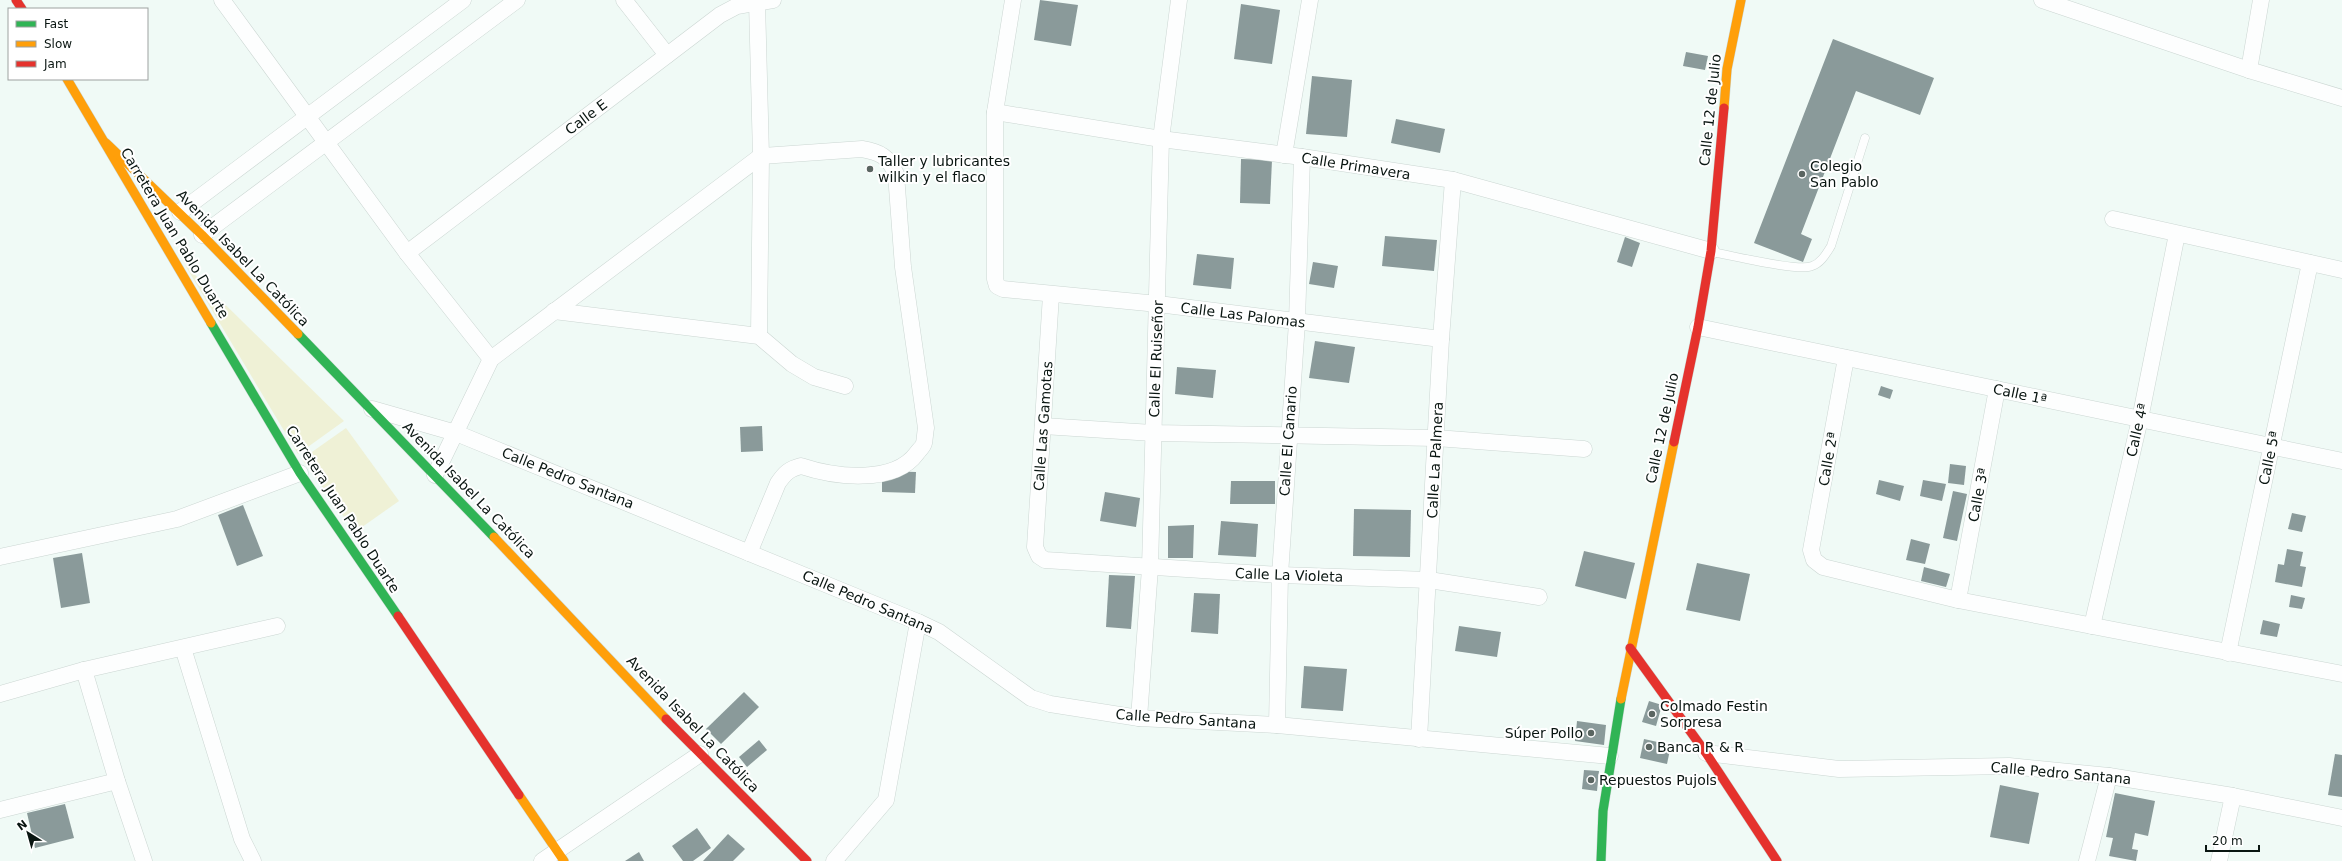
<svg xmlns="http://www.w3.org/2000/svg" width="2342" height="861" viewBox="0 0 2342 861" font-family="'DejaVu Sans',sans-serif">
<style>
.green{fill:#eff1d6}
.building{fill:#8a9a9a}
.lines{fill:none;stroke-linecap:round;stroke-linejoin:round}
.lane-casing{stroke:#cbd6d2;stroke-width:9}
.street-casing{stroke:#cbd6d2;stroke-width:17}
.fast-casing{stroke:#cbd6d2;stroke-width:10}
.slow-casing{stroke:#cbd6d2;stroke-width:10}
.jam-casing{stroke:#cbd6d2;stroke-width:10}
.lane{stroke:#fdfefe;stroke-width:8}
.street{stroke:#fdfefe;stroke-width:16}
.fast{stroke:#30b455;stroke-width:9}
.slow{stroke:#ff9f0a;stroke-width:9}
.jam{stroke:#e5322d;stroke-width:9}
.poi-dot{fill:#5a6561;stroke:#fff;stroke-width:1.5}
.labels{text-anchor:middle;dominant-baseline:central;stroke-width:4;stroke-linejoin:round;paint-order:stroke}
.street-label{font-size:14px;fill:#091511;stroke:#fff}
.poi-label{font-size:14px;fill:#091511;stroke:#fff;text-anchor:start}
</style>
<rect width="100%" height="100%" fill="#f0faf6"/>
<g class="green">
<polygon points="185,265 344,421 298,454"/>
<polygon points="346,428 399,501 355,532 302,459"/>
</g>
<g class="building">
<polygon points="1040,0 1078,5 1071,46 1034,40"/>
<polygon points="1241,4 1280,10 1272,64 1234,59"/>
<polygon points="1833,39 1934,78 1920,115 1856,91 1801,234 1812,239 1803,262 1754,243"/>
<polygon points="1686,52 1708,56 1705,70 1683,66"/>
<polygon points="1312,76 1352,80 1347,137 1306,134"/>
<polygon points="1396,119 1445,129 1440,153 1391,143"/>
<polygon points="1241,159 1272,160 1270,204 1240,203"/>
<polygon points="1385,236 1437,240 1434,271 1382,266"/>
<polygon points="1625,237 1640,243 1632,267 1617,262"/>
<polygon points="1197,254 1234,258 1231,289 1193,285"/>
<polygon points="1313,262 1338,266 1334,288 1309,284"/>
<polygon points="1315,341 1355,347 1349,383 1309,378"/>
<polygon points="1177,367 1216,370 1213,398 1175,394"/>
<polygon points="1881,386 1893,390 1890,399 1878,395"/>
<polygon points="762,426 763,451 741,452 740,427"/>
<polygon points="1950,464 1966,466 1964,485 1948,483"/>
<polygon points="882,471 916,472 915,493 882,492"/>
<polygon points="1879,480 1904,486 1900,501 1876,494"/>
<polygon points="1923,480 1946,484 1942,501 1920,496"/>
<polygon points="1231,481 1275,481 1275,504 1230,504"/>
<polygon points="1953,491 1967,494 1957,541 1943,538"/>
<polygon points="1105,492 1140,498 1136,527 1100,521"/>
<polygon points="243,505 263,556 237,566 218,515"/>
<polygon points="1354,509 1411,510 1410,557 1353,556"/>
<polygon points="2292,513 2306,516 2302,532 2288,529"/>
<polygon points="1221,521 1258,524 1256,557 1218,555"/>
<polygon points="1194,525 1193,558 1168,558 1168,526"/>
<polygon points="1911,539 1930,544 1925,564 1906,560"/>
<polygon points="2287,549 2303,552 2300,566 2306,567 2302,587 2275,582 2278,564 2284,565"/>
<polygon points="1584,551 1635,563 1626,599 1575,586"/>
<polygon points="82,553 90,603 61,608 53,558"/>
<polygon points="1697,563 1750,574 1740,621 1686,610"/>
<polygon points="1924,567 1950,574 1946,587 1921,581"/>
<polygon points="1109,575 1135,576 1131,629 1106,627"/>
<polygon points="1194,593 1220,594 1218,634 1191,632"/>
<polygon points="2291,595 2305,598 2302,609 2289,607"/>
<polygon points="2263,620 2280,624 2277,637 2260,634"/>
<polygon points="1459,626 1501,632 1497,657 1455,651"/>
<polygon points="1304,666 1347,669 1343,711 1301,708"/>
<polygon points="744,692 759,707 721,744 706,729"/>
<polygon points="1649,701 1662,705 1656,726 1642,722"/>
<polygon points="1577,721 1606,725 1604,745 1575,741"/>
<polygon points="1644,739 1671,745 1667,764 1640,758"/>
<polygon points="759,740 767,750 747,767 739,757"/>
<polygon points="2335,754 2342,755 2342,797 2328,795"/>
<polygon points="1584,770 1599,771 1597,791 1582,789"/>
<polygon points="2000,785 2039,793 2029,844 1990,837"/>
<polygon points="2115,793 2155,801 2148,836 2135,833 2132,849 2138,850 2136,861 2109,856 2113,838 2106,837"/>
<polygon points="65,804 74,838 35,848 27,813"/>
<polygon points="697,828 711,848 693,861 683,861 672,846"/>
<polygon points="728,834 745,849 733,861 703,861"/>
<polygon points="639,852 644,861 625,861"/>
</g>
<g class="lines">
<g class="lane-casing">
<path id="lane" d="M1712,252c19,3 85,20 100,14 9,-3 14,-12 19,-20l34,-108"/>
</g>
<g class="street-casing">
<g id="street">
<polyline points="222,0 407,253 491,359"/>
<polyline points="624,0 667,55"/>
<polyline points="1013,0 995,112 995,279 997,286 1003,289 1158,304 1441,339"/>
<polyline points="2042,0 2249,70 2342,98"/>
<polyline points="757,2 761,156 759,336"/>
<polyline points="2249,70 2261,0"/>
<polyline points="995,112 1161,139 1302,157 1453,180 1711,251"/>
<polyline points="1284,155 1310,0"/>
<polyline points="180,212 463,0"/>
<polyline points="2113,219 2342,270"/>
<polyline points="202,235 517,0"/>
<polyline points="407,253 720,15 737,6 773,0"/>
<polyline points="1051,295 1035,547 1039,556 1045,560 1280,575 1429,580 1539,597"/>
<polyline points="554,311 759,336 792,364 814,377 845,386"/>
<polyline points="1698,327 2342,461"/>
<polyline points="1846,358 1811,550 1814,560 1823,567 1958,600 2342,674"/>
<polyline points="372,409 456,433 918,622 939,632 1031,698 1050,704 1139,718 1277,725 1610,756"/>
<polyline points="1043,426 1153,433 1436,438 1584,449"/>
<path d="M435,475l56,-116 270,-203 101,-7c18,3 27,8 34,25l7,93 23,161c-1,5 -1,10 -2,15 -1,4 -5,7 -7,10 -23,32 -83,24 -116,13 -12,3 -16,7 -23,17l-29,70"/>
<polyline points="0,557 177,519 300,473"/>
<polyline points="1958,600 1997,389"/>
<polyline points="2092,626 2140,419 2177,234"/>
<polyline points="183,648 242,839 253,861"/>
<polyline points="2228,653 2310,263"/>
<polyline points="84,670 117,781 144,861"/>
<polyline points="0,694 84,670 277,626"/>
<polyline points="1139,718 1150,568 1161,139 1179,0"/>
<polyline points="1277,725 1280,575 1297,322 1302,157"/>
<polyline points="1419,739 1441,339 1453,180"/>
<polyline points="1706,753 1839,769 2009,766 2109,776 2233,796 2342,818"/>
<polyline points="0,810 117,781"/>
<polyline points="542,861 700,754"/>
<polyline points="834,861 886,800 918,622"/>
<polyline points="2087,861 2109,776"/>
<polyline points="2219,861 2233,796"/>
</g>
</g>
<g class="fast-casing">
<g id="fast">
<polyline points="211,323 300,473 398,616"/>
<polyline points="298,334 494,537"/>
<polyline points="1601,861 1603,811 1621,699"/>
</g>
</g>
<g class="slow-casing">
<g id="slow">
<polyline points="67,79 211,323"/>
<polyline points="1724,108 1727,69 1741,0"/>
<polyline points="106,143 202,235 298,334"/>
<polyline points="494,537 666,719"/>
<polyline points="1621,699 1674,442"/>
<polyline points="519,795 564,861"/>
</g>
</g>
<g class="jam-casing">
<g id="jam">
<polyline points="16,0 22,9"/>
<polyline points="1674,442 1698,327 1711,251 1724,108"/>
<polyline points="398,616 519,795"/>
<polyline points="1630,648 1706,753 1777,861"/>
<polyline points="666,719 807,861"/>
</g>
</g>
<use href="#lane" class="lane"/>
<use href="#street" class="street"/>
<use href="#fast" class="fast"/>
<use href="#slow" class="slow"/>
<use href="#jam" class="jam"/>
</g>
<g class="poi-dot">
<circle cx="870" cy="169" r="4"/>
<circle cx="1802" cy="174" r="4"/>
<circle cx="1652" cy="714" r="4"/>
<circle cx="1591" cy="733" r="4"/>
<circle cx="1649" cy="747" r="4"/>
<circle cx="1591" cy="780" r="4"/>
</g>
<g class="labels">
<g class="street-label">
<text transform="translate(1710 110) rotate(-84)">Calle 12 de Julio</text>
<text transform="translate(586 117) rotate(-37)">Calle E</text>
<text transform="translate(1356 166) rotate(9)">Calle Primavera</text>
<text transform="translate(175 233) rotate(59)">Carretera Juan Pablo Duarte</text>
<text transform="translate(243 258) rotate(46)">Avenida Isabel La Católica</text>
<text transform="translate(1243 315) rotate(7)">Calle Las Palomas</text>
<text transform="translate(1156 359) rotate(-88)">Calle El Ruiseñor</text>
<text transform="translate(2020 394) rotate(12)">Calle 1ª</text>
<text transform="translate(1043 426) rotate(-86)">Calle Las Gamotas</text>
<text transform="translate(1662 428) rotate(-78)">Calle 12 de Julio</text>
<text transform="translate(2137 430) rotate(-77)">Calle 4ª</text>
<text transform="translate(1288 441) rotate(-86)">Calle El Canario</text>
<text transform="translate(2269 458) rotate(-78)">Calle 5ª</text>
<text transform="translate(1828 459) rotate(-80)">Calle 2ª</text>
<text transform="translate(1435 460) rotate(-87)">Calle La Palmera</text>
<text transform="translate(568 478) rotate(22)">Calle Pedro Santana</text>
<text transform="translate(469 490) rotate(46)">Avenida Isabel La Católica</text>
<text transform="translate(1978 495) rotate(-79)">Calle 3ª</text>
<text transform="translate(343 509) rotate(57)">Carretera Juan Pablo Duarte</text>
<text transform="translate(1289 575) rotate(2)">Calle La Violeta</text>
<text transform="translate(868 602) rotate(23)">Calle Pedro Santana</text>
<text transform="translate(1186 719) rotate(4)">Calle Pedro Santana</text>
<text transform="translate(693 724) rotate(46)">Avenida Isabel La Católica</text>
<text transform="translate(2061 773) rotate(5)">Calle Pedro Santana</text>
</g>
<g class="poi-label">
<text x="878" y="161">Taller y lubricantes<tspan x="878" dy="16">wilkin y el flaco</tspan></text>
<text x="1810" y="166">Colegio<tspan x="1810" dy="16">San Pablo</tspan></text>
<text x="1660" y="706">Colmado Festin<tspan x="1660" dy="16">Sorpresa</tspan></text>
<text x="1583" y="733" text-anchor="end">Súper Pollo</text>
<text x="1657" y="747">Banca R &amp; R</text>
<text x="1599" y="780">Repuestos Pujols</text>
</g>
</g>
<rect x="8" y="8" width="140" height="72" fill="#ffffff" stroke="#9da1a0"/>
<rect x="16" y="21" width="20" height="6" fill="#30b455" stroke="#9da1a0"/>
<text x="44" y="28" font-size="12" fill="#091511">Fast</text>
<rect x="16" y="41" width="20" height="6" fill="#ff9f0a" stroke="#9da1a0"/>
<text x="44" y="48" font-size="12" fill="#091511">Slow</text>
<rect x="16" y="61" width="20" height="6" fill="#e5322d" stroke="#9da1a0"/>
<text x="44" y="68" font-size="12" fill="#091511">Jam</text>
<g transform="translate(28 833) rotate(323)" stroke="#ffffff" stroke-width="3" paint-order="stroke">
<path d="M0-3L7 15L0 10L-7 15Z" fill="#091511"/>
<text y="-6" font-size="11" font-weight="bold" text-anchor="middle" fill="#091511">N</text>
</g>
<path d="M2206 845v6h53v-6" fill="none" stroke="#091511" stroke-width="2"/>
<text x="2212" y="845" font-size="12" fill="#091511" stroke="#ffffff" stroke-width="3" paint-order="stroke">20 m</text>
</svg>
